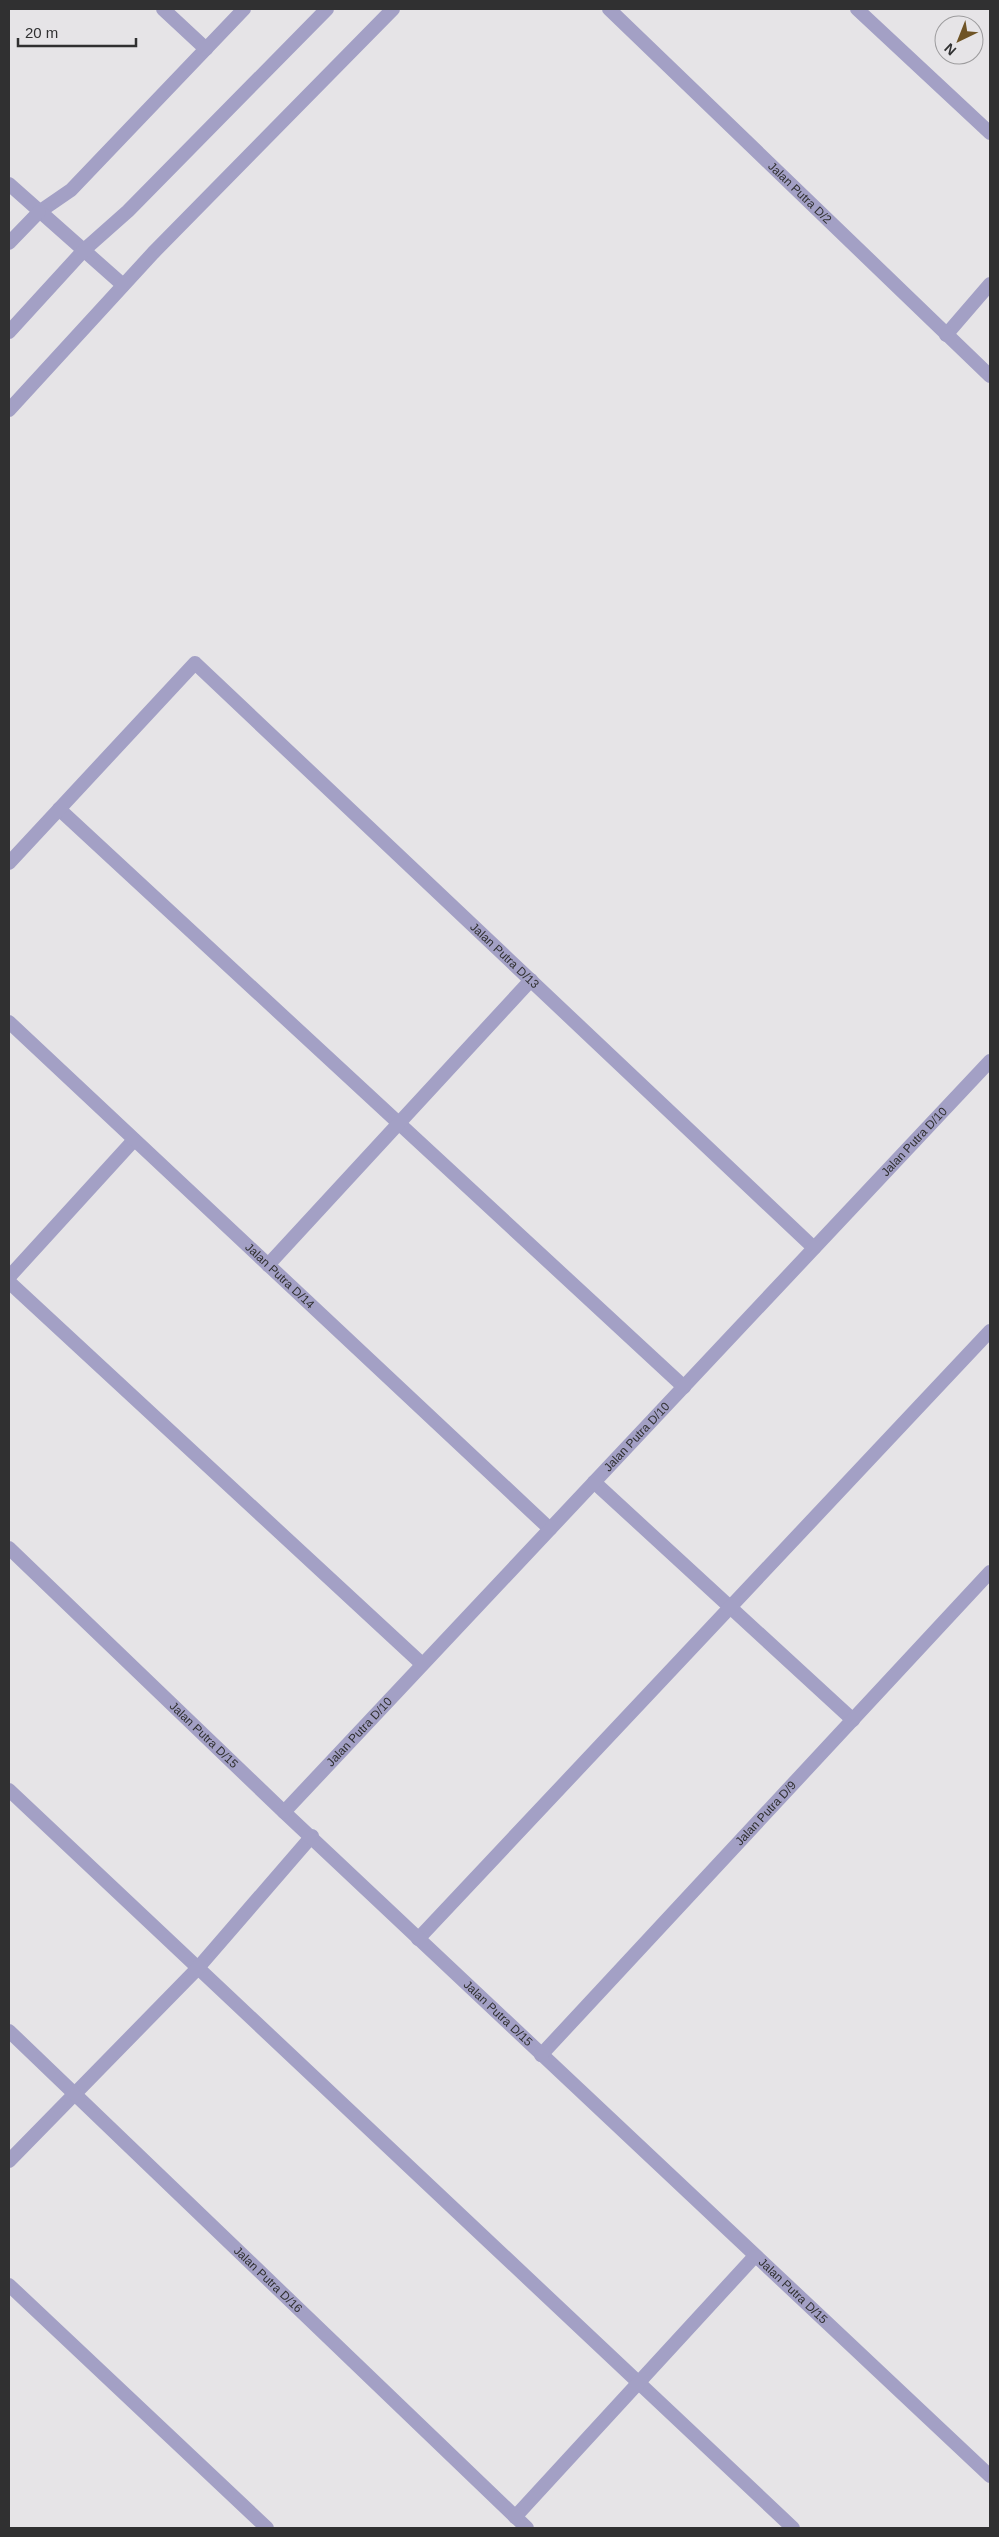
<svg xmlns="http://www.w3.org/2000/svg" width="999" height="2537" viewBox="0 0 999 2537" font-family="Helvetica,sans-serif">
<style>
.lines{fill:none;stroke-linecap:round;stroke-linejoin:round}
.service{stroke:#a3a0c5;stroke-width:14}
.minor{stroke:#a3a0c5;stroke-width:14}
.labels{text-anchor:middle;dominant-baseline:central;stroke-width:5;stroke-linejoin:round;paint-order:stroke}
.street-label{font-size:12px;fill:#303031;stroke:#e6e4e7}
</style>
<rect width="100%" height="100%" fill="#e6e4e7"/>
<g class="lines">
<g class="service">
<polyline points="857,9 990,133"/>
<polyline points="39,212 71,190 244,9"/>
<polyline points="946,335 990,284"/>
<polyline points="59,809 684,1387"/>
<polyline points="268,1265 531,980"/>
<polyline points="9,1277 134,1140"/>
<polyline points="9,1282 422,1664"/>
<polyline points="594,1482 853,1720"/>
<polyline points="9,1790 793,2528"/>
<polyline points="418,1939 990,1331"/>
<polyline points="9,2161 197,1969 312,1836"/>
<polyline points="9,2285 267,2528"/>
</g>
<g class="minor">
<polyline points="163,9 206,49"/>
<path id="s1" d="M609,9l381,367"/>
<polyline points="9,184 123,285"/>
<polyline points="9,243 39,212"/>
<polyline points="9,332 84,250 128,211 327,9"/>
<polyline points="9,410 153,253 393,9"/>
<path id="s2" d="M9,863l186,-200 619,585"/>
<path id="s3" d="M9,1022l541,507"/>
<path id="s4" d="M9,1548l275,264 706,664"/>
<path id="s5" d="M284,1812l706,-751"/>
<path id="s6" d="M9,2031l518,497"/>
<path id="s7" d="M541,2055l449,-483"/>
<polyline points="515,2517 755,2256"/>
</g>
</g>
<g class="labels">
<g class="street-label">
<text stroke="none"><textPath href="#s1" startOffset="265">Jalan Putra D/2</textPath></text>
<text stroke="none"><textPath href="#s2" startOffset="699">Jalan Putra D/13</textPath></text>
<text stroke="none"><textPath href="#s5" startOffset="920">Jalan Putra D/10</textPath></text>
<text stroke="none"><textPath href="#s3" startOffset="371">Jalan Putra D/14</textPath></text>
<text stroke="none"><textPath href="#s5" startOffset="515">Jalan Putra D/10</textPath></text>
<text stroke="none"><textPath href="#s5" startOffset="110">Jalan Putra D/10</textPath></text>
<text stroke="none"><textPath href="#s4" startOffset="270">Jalan Putra D/15</textPath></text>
<text stroke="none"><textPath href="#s7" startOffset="330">Jalan Putra D/9</textPath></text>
<text stroke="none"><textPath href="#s4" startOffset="675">Jalan Putra D/15</textPath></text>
<text stroke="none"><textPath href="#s6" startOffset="359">Jalan Putra D/16</textPath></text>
<text stroke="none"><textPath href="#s4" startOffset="1080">Jalan Putra D/15</textPath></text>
</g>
</g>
<rect width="999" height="2537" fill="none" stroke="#303031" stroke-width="20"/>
<g transform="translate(959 40) rotate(223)"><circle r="24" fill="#e6e4e7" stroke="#9d9c9e"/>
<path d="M0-4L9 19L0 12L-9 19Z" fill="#6f5426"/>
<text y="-8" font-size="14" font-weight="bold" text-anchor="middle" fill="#303031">N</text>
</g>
<path d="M18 38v8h118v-8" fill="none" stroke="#303031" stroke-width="2.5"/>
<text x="25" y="38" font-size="15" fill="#303031" stroke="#e6e4e7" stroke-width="4" paint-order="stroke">20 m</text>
</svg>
